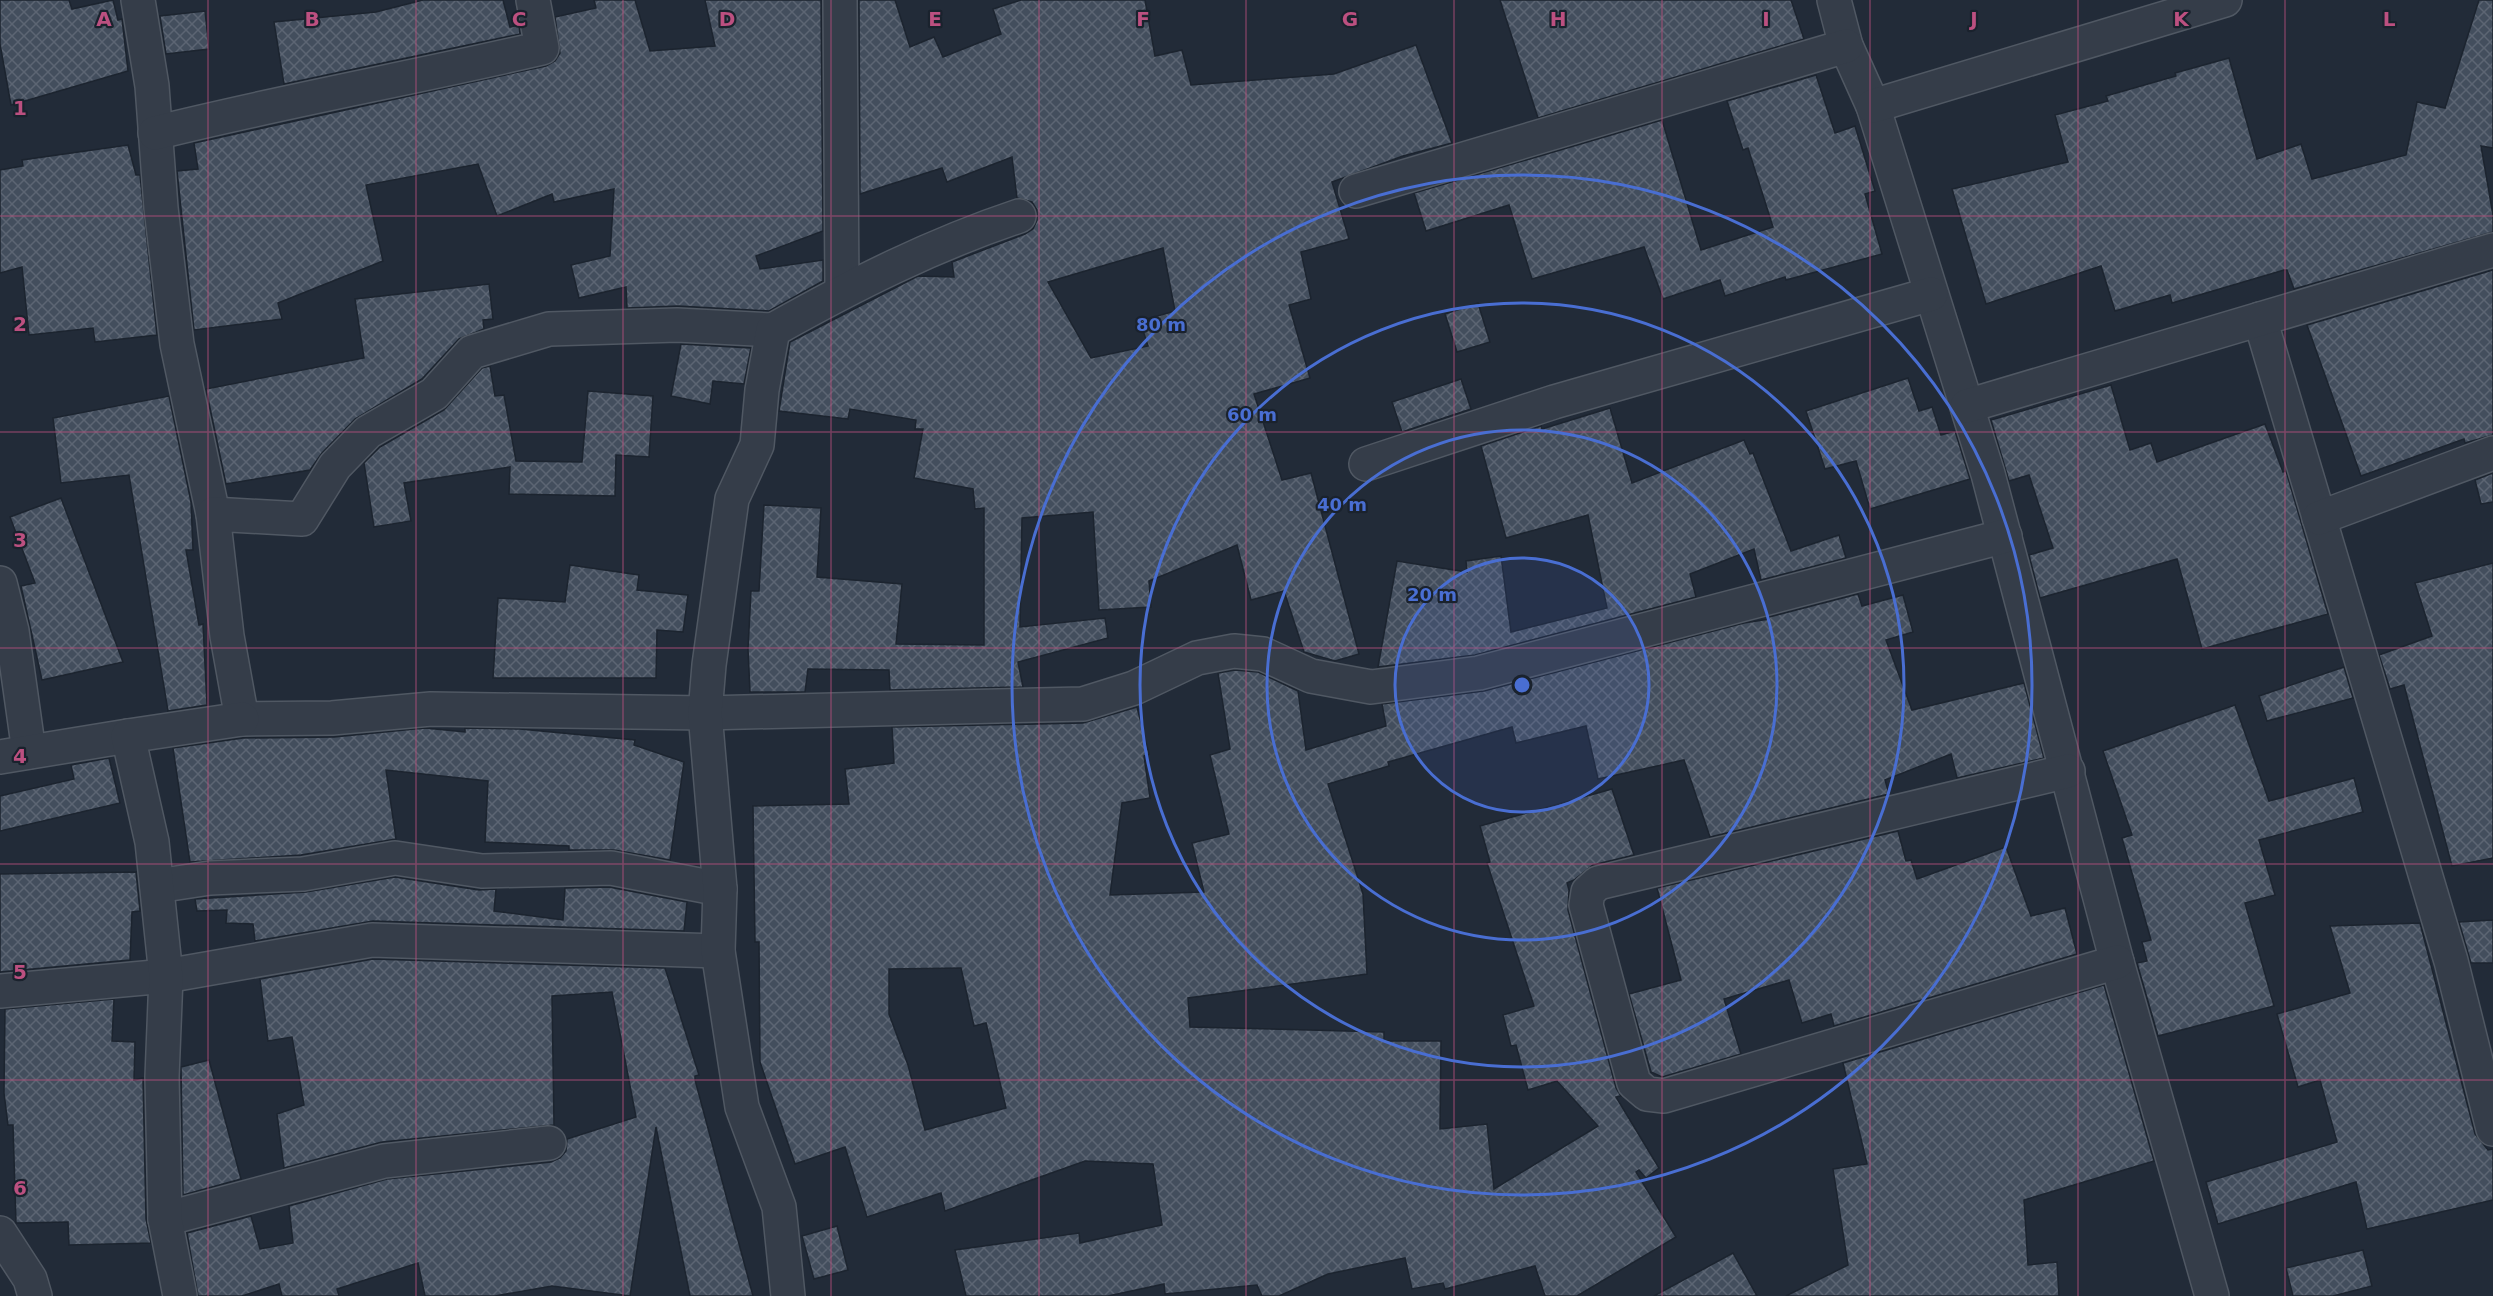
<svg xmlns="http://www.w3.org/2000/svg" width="2493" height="1296" viewBox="0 0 2493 1296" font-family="'DejaVu Sans',sans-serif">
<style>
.building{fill:url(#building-cross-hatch);stroke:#1c242f;stroke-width:1.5;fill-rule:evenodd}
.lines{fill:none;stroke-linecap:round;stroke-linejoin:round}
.street-casing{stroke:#505863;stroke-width:36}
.street{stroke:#353d49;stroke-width:33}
.grid{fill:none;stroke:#bc5080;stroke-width:1.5;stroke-opacity:0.55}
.ring{fill:none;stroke:#496ed2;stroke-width:3}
.grid-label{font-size:20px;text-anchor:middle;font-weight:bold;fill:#bc5080;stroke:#1a222d;stroke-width:4.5;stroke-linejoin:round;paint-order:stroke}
.centre{fill:#496ed2;stroke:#1a222d;stroke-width:3}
.ring-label{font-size:18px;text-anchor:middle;font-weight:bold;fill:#496ed2;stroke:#1a222d;stroke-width:4.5;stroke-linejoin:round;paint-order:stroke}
</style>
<defs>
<pattern id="building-cross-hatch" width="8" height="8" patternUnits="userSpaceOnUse" patternTransform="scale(1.5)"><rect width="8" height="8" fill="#434e5d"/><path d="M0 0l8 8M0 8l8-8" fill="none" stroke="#5c6573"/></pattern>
</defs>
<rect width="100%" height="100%" fill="#222b38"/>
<g class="building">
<polygon points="0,0 69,0 72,9 113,0 118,20 122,19 128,71 11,105 0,44"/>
<polygon points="423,0 503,0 510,27 519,25 520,34 284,84 274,22 376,12"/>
<polygon points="594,0 635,0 650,51 715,46 705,0 821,0 823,231 756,256 760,269 823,260 823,281 769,311 678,306 627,308 626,287 579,298 571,265 610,256 614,189 554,202 552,194 497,216 478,164 366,185 383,261 278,303 282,319 194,330 177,171 198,169 194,143 546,66 555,61 560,53 555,17 596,8"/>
<path d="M859,0h36l15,47 24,-10 9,20 58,-23 -8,-25 28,-9h124l10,56 27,-6 9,35 143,-11 82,-29 36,98 -49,13 -71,26 17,57 -48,13 10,47 -22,6 21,73 -56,16 28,86 29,-7 48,181 -24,7 -31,-9 -20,-61 -33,9 -14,-55 -88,36 2,26 -52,3 -6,-98 -71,6 -2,109 85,-9 3,20 -90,24 5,25 -133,3 -1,-20 -81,-1 -3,23h-55l-2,-43 3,-58h8l5,-86 57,3 -4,69 85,7 -6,60 88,1v-137l-9,1 -2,-20 -59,-11 9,-49h-8l1,-9 -66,-11 -2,10 -69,-8 11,-69 128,-66 36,1 -2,-15 73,-28 8,-5 4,-9v-10l-5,-8 -15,-4 -5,-41 -65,25 -5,-14 -82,26zM1163,248l12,63 -35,10 8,25 -57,12 -43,-76z"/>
<polygon points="1500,0 1791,0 1804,39 1538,118"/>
<polygon points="2479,0 2493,0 2493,148 2481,146 2493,215 2493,232 2294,289 2287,270 2284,270 2172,303 2170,295 2115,311 2101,266 1986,304 1952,189 2068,162 2055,115 2108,101 2106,96 2176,76 2175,73 2229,58 2257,159 2301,144 2312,179 2406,155 2417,102 2445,108"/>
<polygon points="205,11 209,49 166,54 160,16"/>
<polygon points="1816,75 1835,133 1855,126 1875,191 1865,194 1882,254 1786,280 1785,277 1725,296 1720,280 1663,299 1644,247 1532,279 1509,205 1426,231 1414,193 1662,120 1701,250 1773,227 1748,148 1743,150 1727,101"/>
<polygon points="128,145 136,175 140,175 157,335 95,342 93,328 29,335 22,267 0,273 0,170 23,166 22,160"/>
<polygon points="2493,270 2493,435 2465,443 2464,439 2361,476 2307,325"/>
<polygon points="489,284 493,319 483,320 484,329 459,339 422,379 355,419 322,453 310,470 226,484 206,389 364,358 355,299"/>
<polygon points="1478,303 1490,342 1457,352 1445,314"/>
<polygon points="681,344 751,348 744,384 713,381 710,404 671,396"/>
<polygon points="490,366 495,396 504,395 516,461 582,462 588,391 653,396 649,457 616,455 615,496 509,494 510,467 404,483 411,521 374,527 364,463 380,447 444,410 482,368"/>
<polygon points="1908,378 1919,411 1932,407 1941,435 1955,431 1970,479 1870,509 1856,461 1825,469 1806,411"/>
<polygon points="1461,379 1471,409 1402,432 1392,402"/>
<polygon points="2111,385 2130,450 2151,443 2157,462 2265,424 2283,472 2286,471 2328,614 2202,649 2177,559 2040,598 2029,555 2053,548 2029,475 2009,481 1991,420"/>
<polygon points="169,396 191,502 193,550 186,550 199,625 203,624 207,705 168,711 129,475 61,483 53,418"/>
<polygon points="1610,408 1632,483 1744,440 1750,454 1753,453 1791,551 1839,535 1846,558 1761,580 1754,549 1690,574 1696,597 1475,655 1378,667 1397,561 1467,572 1466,561 1501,556 1511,632 1607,608 1588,515 1506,538 1481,446 1541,426 1542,429"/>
<polygon points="2493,473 2493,502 2481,504 2475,480"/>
<polygon points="61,498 123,662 42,680 21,586 35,583 10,517"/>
<polygon points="2493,563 2493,858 2452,866 2404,685 2390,689 2379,655 2432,636 2415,583"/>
<polygon points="570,565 639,575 637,590 688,595 683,632 657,630 656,678 493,678 498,598 565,602"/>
<path d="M1858,594l4,12 41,-11 10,37 -27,8 26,70 112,-27 20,75 -87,20 -6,-24 -66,26 4,14 -179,43 -26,-77 -86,19 -12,-53 -70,17 -4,-16 -124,35 1,4 -61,18 35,110 4,80 -179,24 2,29 194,5v9h57l-1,88 47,-5 7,65 104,-63 -41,-45 -29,9 -12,-45 -5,1 -8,-31 31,-9 -47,-143 3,-1 -10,-36 132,-37 22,66 -41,10 -19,15 -7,3 2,7 -1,20 48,178 5,8 -5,1 43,71 -13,10 -7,-8 -3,2 40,65 -99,59h-32l-10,-30 -90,23 -2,-6 -31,6 -7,-31 -77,16 -49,22h-17l-5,-11 -92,9 -1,-10 -56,12h-142l-11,-46 124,-17 1,10 82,-18 -9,-61 -68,-3 -140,50 -4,-18 -74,24 -22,-70 -50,17 -35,-102 -1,-120h-4l-2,-136 96,-2 -4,-35 49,-6 -2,-36 191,-4 54,-16 12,47 -5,2 6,42 -28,5 -12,92 94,-3 -12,-49 37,-9 -19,-79 20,-6 -12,-76 17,-3 23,2 40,19 8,59 80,-24 -4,-22 102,-13 260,-68 25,-4v-2zM961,968l13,58 12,-3 20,85 -81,22 -17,-65 -19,-51v-45z"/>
<polygon points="2344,667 2353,698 2267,721 2259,696"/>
<polygon points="2235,705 2269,801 2354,778 2363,812 2259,840 2275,895 2245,903 2274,1006 2158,1036 2137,963 2147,961 2142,942 2151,940 2122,838 2132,835 2103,751"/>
<polygon points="425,728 465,732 465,728 520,729 635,740 634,745 684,762 670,860 614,850 569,850 569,846 485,842 488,781 386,770 396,839 301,855 190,862 173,748 243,738 334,737"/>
<polygon points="109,758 120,803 0,831 0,796 74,779 71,765"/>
<polygon points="1898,831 1906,861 1911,860 1917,879 2006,847 2031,916 2065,908 2077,954 1834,1026 1831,1014 1802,1023 1789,980 1724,999 1741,1054 1662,1077 1651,1072 1629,994 1681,980 1657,888"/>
<polygon points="136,872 140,911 132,912 130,960 0,972 0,874"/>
<polygon points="395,877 479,890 496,889 494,911 563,920 565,888 609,887 687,902 684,931 373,921 255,941 253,924 226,923 227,910 197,911 195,899 306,892"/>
<polygon points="2493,920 2493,963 2471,963 2459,922"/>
<polygon points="2420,923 2475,1134 2488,1150 2493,1149 2493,1200 2367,1229 2356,1182 2218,1224 2206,1182 2337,1142 2320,1080 2298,1087 2277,1014 2350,993 2330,926"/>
<polygon points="373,959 665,968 699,1075 695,1076 695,1080 753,1296 690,1296 656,1127 630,1296 552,1286 495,1296 425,1296 418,1263 337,1289 339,1296 282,1296 279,1284 242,1296 198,1296 187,1233 251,1216 260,1249 293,1243 289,1206 387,1179 551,1162 560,1158 566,1151 567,1139 636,1117 612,992 552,996 554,1125 382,1142 284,1168 277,1114 304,1105 292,1037 268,1041 260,979"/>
<polygon points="2104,985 2154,1161 2024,1200 2028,1265 2057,1262 2059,1296 1786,1296 1848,1265 1833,1169 1867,1164 1843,1063"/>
<polygon points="114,999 112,1041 135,1042 134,1080 143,1078 146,1219 151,1243 69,1245 68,1222 16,1223 13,1125 8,1125 4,1093 5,1009"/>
<polygon points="209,1060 241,1179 183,1195 181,1067"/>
<polygon points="837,1226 848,1270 814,1279 802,1236"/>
<polygon points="2363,1250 2372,1286 2333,1296 2293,1296 2286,1268"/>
<polygon points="1733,1253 1757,1296 1654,1296"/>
</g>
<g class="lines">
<g class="street-casing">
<g id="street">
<polyline points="138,0 152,86 161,208 177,344 213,514"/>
<polyline points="840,0 842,291"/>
<polyline points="1834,0 1846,46 1873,106 1988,474 2117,962 2212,1296"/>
<polyline points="1873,106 2225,0"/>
<path d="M155,133c128,-32 258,-55 387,-85l-9,-48"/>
<polyline points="1356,191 1846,46"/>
<polyline points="2260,319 2451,961 2493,1129"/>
<polyline points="773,330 677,325 549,329 472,352 434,394 368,432 335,466 302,519 213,514 227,636 242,719 332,718 431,709 705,713 1083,704 1134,688 1197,658 1234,651 1263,654 1311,676 1371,687 1479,673 2005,536"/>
<polyline points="1967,406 2493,250"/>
<polyline points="1366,464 1554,402 1931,294"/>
<polyline points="2319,518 2493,453"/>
<polyline points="0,583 12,631 29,752"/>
<polyline points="0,757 128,736"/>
<polyline points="2068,771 1598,883 1588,892 1586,905 1634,1083 1647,1094 1664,1096 2117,962"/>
<polyline points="157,886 210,878 303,874 395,858 482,871 611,868 720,889"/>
<polyline points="0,991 166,976 372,940 718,951"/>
<polyline points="165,1219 384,1161 549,1143"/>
<polyline points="0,1233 30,1279 35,1296"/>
<polyline points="180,1296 165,1219 162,1077 166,976 152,842 128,736 242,719"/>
<path d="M788,1296l-9,-89 -37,-100 -24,-156 2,-62 -15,-176 4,-48 23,-166 25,-54 5,-55 11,-60c80,-45 159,-85 246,-114"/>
</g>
</g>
<use href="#street" class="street"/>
</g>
<path class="grid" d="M208,0v1296M416,0v1296M623,0v1296M831,0v1296M1039,0v1296M1246,0v1296M1454,0v1296M1662,0v1296M1870,0v1296M2078,0v1296M2285,0v1296M0,216h2493M0,432h2493M0,648h2493M0,864h2493M0,1080h2493"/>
<circle cx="1522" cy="685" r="127" fill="#496ed2" fill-opacity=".12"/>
<g class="ring">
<circle cx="1522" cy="685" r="127"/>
<circle cx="1522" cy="685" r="255"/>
<circle cx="1522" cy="685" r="382"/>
<circle cx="1522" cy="685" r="510"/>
</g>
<g class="grid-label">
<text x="104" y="26">A</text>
<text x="312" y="26">B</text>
<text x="519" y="26">C</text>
<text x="727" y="26">D</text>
<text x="935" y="26">E</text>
<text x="1143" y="26">F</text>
<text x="1350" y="26">G</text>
<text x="1558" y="26">H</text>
<text x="1766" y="26">I</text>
<text x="1974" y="26">J</text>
<text x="2181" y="26">K</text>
<text x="2389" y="26">L</text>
<text x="20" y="115">1</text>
<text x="20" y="331">2</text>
<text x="20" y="547">3</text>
<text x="20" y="763">4</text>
<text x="20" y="979">5</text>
<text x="20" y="1195">6</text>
</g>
<circle cx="1522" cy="685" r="9" class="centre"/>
<g class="ring-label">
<text x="1161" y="331">80 m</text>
<text x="1252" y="421">60 m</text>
<text x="1342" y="511">40 m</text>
<text x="1432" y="601">20 m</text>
</g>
</svg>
